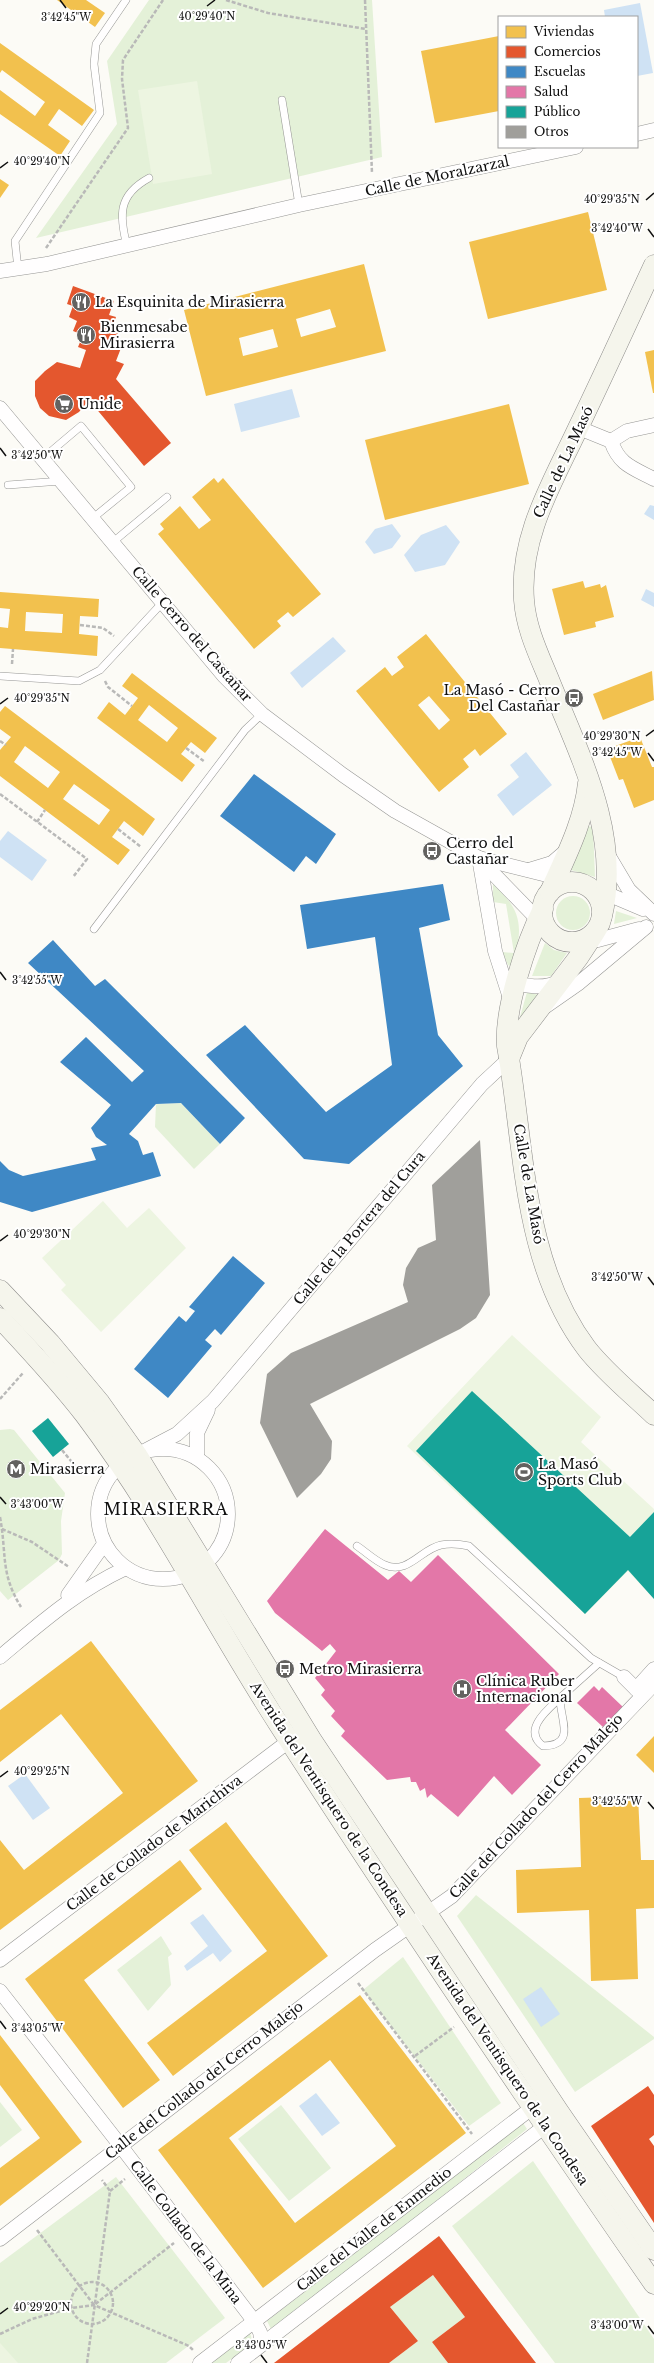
<svg xmlns="http://www.w3.org/2000/svg" width="654" height="2363" viewBox="0 0 654 2363" font-family="'Libre Baskerville',serif">
<style>
.green{fill:#e4f1d8}
.pitch{fill:#edf5e1}
.water{fill:#cfe2f4}
.homes{fill:#f2c14e;fill-rule:evenodd}
.shops{fill:#e4572e}
.schools{fill:#3f88c5}
.health{fill:#e377a8}
.public{fill:#17a398}
.building{fill:#a09f9b}
.lines{fill:none;stroke-linecap:round;stroke-linejoin:round}
.lane-casing{stroke:#969694;stroke-width:8}
.street-casing{stroke:#969694;stroke-width:15}
.secondary-casing{stroke:#8d8c8a;stroke-width:21}
.path{stroke:#b9b9b8;stroke-width:2.5;stroke-dasharray:4 2;stroke-linecap:butt}
.lane{stroke:#fffefe;stroke-width:7}
.street{stroke:#fffefe;stroke-width:14}
.secondary{stroke:#f5f5ec;stroke-width:20}
.ticks{fill:none;stroke:#101010;stroke-width:1.5}
.labels{text-anchor:middle;dominant-baseline:central;stroke-width:4;stroke-linejoin:round;paint-order:stroke}
.street-label{font-size:14px;fill:#101010;stroke:#fff}
.poi-label{font-size:14px;fill:#101010;stroke:#fff;text-anchor:start}
.quarter-label{font-size:16px;letter-spacing:1px;fill:#101010;stroke:#fff}
.ticks-label{font-size:10px;text-anchor:middle;fill:#101010;stroke:#fff;stroke-width:4;stroke-linejoin:round;paint-order:stroke}
</style>
<rect width="100%" height="100%" fill="#fcfbf6"/>
<g class="green">
<polygon points="149,0 372,0 382,157 36,238 117,124 107,61"/>
<polygon points="587,826 593,827 595,877 571,870"/>
<path d="M493,884c31,28 30,45 19,83l-4,-2 -6,-13 12,1 -8,-49 -13,-2z"/>
<circle cx="573" cy="913" r="17"/>
<polygon points="616,911 637,918 614,924"/>
<polygon points="545,943 554,950 567,953 551,976 532,976"/>
<polygon points="527,992 539,995 522,1017 520,1017"/>
<polygon points="181,1103 220,1144 194,1169 155,1127 156,1104"/>
<polygon points="10,1429 14,1430 65,1493 61,1521 62,1554 59,1560 8,1600 0,1591 0,1430"/>
<polygon points="476,1895 654,2037 654,2039 575,2092 457,1916"/>
<polygon points="161,1936 172,1954 168,1957 171,1985 148,2011 117,1970"/>
<polygon points="403,1957 501,2103 469,2126 363,1990"/>
<polygon points="0,2102 22,2130 0,2147"/>
<polygon points="281,2105 331,2168 289,2201 238,2139"/>
<polygon points="523,2123 527,2129 272,2331 267,2321"/>
<polygon points="533,2161 654,2339 654,2363 555,2363 452,2226"/>
<polygon points="116,2177 225,2318 166,2363 0,2363 0,2263"/>
<polygon points="433,2275 465,2317 432,2342 448,2363 389,2363 418,2341 390,2307"/>
<polygon points="250,2333 252,2340 250,2345 226,2363 210,2363"/>
</g>
<g class="pitch">
<polygon points="197,81 212,174 153,184 138,90"/>
<polygon points="103,1201 127,1228 149,1208 186,1248 101,1332 61,1290 66,1285 42,1258"/>
<polygon points="512,1335 601,1417 581,1442 654,1509 654,1599 628,1571 585,1614 407,1446"/>
<polygon points="0,2343 18,2363 0,2363"/>
</g>
<g class="water">
<polygon points="640,3 653,73 637,76 637,17 605,17 604,10"/>
<polygon points="292,389 300,417 241,432 234,404"/>
<polygon points="650,505 654,506 654,520 644,514"/>
<polygon points="392,524 401,536 392,548 374,554 365,542 375,529"/>
<polygon points="446,525 460,542 445,565 415,572 404,555 421,535"/>
<polygon points="646,589 654,593 654,607 641,600"/>
<polygon points="333,637 346,651 302,688 290,673"/>
<polygon points="526,752 552,785 513,816 497,795 519,777 510,765"/>
<polygon points="8,831 47,860 32,881 0,857 0,841"/>
<polygon points="25,1774 50,1808 33,1820 8,1786"/>
<polygon points="203,1914 232,1951 220,1962 213,1953 187,1971 184,1966 208,1946 190,1923"/>
<polygon points="541,1987 560,2014 541,2027 523,1999"/>
<polygon points="316,2093 340,2123 322,2136 299,2106"/>
</g>
<g class="homes">
<polygon points="57,0 86,0 105,13 95,27"/>
<polygon points="499,36 499,111 435,123 421,51"/>
<polygon points="0,43 94,110 82,126 59,109 48,125 70,141 60,156 0,114 0,90 35,116 45,102 2,70 0,73"/>
<polygon points="0,179 9,185 0,198"/>
<polygon points="588,212 607,290 488,319 469,242"/>
<path d="M364,264l22,87 -180,45 -22,-86zM330,309l6,18 -35,10 -5,-18zM273,329l5,18 -35,9 -4,-18z"/>
<polygon points="654,350 654,393 653,393 645,352"/>
<polygon points="509,404 529,484 385,520 365,440"/>
<polygon points="214,478 218,483 223,478 321,594 293,617 288,612 277,621 281,626 254,649 158,534 164,529 160,524 180,506 199,529 211,520 192,497"/>
<polygon points="583,581 585,588 600,584 601,588 606,585 614,617 595,622 596,627 564,635 552,589"/>
<path d="M0,592l99,7 -1,18 -18,-1 -1,18 19,2 -1,20 -97,-8v-21l8,1 2,-19 -10,-1zM26,612l37,2 -1,19 -37,-2z"/>
<path d="M426,634l81,100 -27,22 -5,-7 -12,10 6,8 -30,25 -83,-101 29,-24 7,9 12,-9 -7,-10zM429,696l21,24 -11,10 -21,-25z"/>
<polygon points="652,671 654,700 603,720 593,694"/>
<path d="M132,673l85,65 -12,15 -14,-11 -10,12 14,11 -13,17 -85,-64 12,-16 16,13 7,-9 6,-8 -16,-12zM149,705l29,23 -11,14 -29,-22z"/>
<path d="M5,706l150,113 -12,17 -19,-15 -12,16 18,13 -12,15 -118,-89v-26l11,-13 -11,-8v-17zM25,746l35,26 -12,16 -34,-26zM74,784l36,26 -11,15 -36,-26z"/>
<polygon points="640,737 652,767 654,767 654,800 634,808 623,779 619,780 607,749"/>
<polygon points="91,1641 198,1781 0,1930 0,1840 24,1870 123,1793 61,1714 0,1762 0,1710"/>
<polygon points="654,1736 654,1773 636,1755"/>
<polygon points="638,1796 641,1860 654,1860 654,1908 636,1909 638,1979 591,1981 589,1910 517,1913 516,1870 581,1867 579,1798"/>
<polygon points="226,1822 328,1956 173,2076 147,2043 267,1951 189,1850"/>
<polygon points="180,1860 202,1889 84,1980 160,2080 123,2108 25,1979"/>
<path d="M360,1995l106,138 -203,155 -105,-138zM330,2060l66,86 -101,77 -66,-85z"/>
<polygon points="0,2035 82,2142 0,2206 0,2168 40,2138 0,2085"/>
</g>
<g class="shops">
<polygon points="73,286 114,301 109,315 116,317 111,330 118,333 113,346 121,348 116,361 124,364 116,379 171,443 144,466 89,400 79,412 66,420 49,416 40,408 35,396 35,381 45,371 57,362 80,368 86,350 78,347 83,335 73,331 77,321 69,317 73,306 67,304"/>
<polygon points="648,2086 654,2095 654,2135 649,2139 654,2146 654,2223 591,2126"/>
<polygon points="439,2236 536,2363 448,2363 432,2342 465,2317 433,2275 390,2307 418,2341 389,2363 274,2363"/>
</g>
<g class="schools">
<polygon points="254,774 336,834 316,864 306,856 294,872 220,816"/>
<polygon points="443,884 450,920 419,928 438,1035 463,1066 349,1164 304,1159 206,1055 245,1025 326,1112 392,1065 375,937 307,949 300,905"/>
<polygon points="53,940 95,986 105,979 245,1118 220,1144 181,1103 156,1104 129,1134 138,1141 143,1155 153,1152 161,1176 32,1212 0,1202 0,1161 9,1170 23,1176 96,1160 91,1148 107,1145 96,1137 91,1128 111,1105 60,1062 86,1037 132,1082 144,1071 28,963"/>
<polygon points="233,1256 265,1283 221,1335 215,1329 205,1340 212,1346 168,1398 134,1369 179,1316 186,1322 195,1311 189,1307"/>
</g>
<g class="health">
<polygon points="325,1529 388,1580 399,1571 411,1582 438,1555 559,1674 505,1730 541,1765 512,1795 494,1776 458,1817 431,1794 427,1798 425,1788 420,1791 416,1782 411,1782 410,1777 387,1780 341,1736 345,1731 331,1716 335,1711 321,1695 325,1690 315,1678 336,1651 330,1644 322,1651 275,1613 267,1601"/>
<polygon points="594,1686 599,1691 602,1687 623,1707 603,1727 577,1703"/>
</g>
<g class="public">
<polygon points="472,1391 630,1537 654,1512 654,1599 628,1570 585,1614 416,1451"/>
<polygon points="48,1418 69,1444 53,1457 32,1431"/>
</g>
<polygon class="building" points="480,1140 490,1295 476,1318 460,1329 310,1404 332,1441 331,1459 321,1474 297,1498 260,1423 267,1374 291,1353 408,1302 403,1285 406,1268 418,1248 436,1240 432,1185"/>
<g class="lines">
<g class="lane-casing">
<g id="lane">
<polyline points="282,100 299,205"/>
<path d="M127,246c-8,-31 -9,-51 22,-68"/>
<polyline points="18,269 15,241 100,113 94,64 96,44 126,0"/>
<polyline points="42,459 81,426 131,487 93,518"/>
<polyline points="8,485 61,481"/>
<polyline points="113,542 167,497"/>
<polyline points="0,676 79,681 100,670 163,602"/>
<polyline points="94,929 245,730 262,714"/>
<path d="M357,1546c9,6 18,15 28,19 23,10 36,-16 56,-20 9,-2 19,-1 28,1l122,112 33,19"/>
<path d="M560,1698c0,22 17,47 -17,48 -21,-16 4,-36 17,-48l39,-35"/>
</g>
</g>
<g class="street-casing">
<g id="street">
<polyline points="637,134 654,130"/>
<polyline points="0,271 47,264 299,205 576,147"/>
<polyline points="0,408 224,676 262,714 343,775 395,811 479,858 575,882"/>
<polyline points="579,428 611,441"/>
<path d="M611,441c8,24 22,27 43,38"/>
<polyline points="611,441 627,431 654,425"/>
<polyline points="607,853 629,890 654,914"/>
<polyline points="479,858 495,951 511,1001"/>
<polyline points="479,859 551,933"/>
<polyline points="529,870 552,863 566,851"/>
<polyline points="584,884 643,909"/>
<polyline points="571,941 598,940 639,929"/>
<path d="M508,978c14,10 38,11 52,3"/>
<polyline points="546,1006 579,983 646,927"/>
<circle cx="163" cy="1514" r="65"/>
<polyline points="137,1455 177,1434 213,1401 482,1084 509,1059"/>
<polyline points="197,1458 197,1433 208,1410"/>
<polyline points="68,1595 104,1544"/>
<path d="M0,1657c42,-35 75,-65 126,-89"/>
<polyline points="624,1677 642,1695"/>
<polyline points="636,1689 654,1669"/>
<polyline points="0,1960 289,1741 297,1737"/>
<polyline points="0,1991 120,2145 254,2321 260,2332 262,2344"/>
<polyline points="0,2239 375,1950 452,1896 654,1684"/>
<polyline points="200,2363 533,2107 540,2104"/>
<polyline points="238,2363 553,2120"/>
</g>
</g>
<g class="secondary-casing">
<g id="secondary">
<circle cx="572" cy="912" r="30"/>
<path d="M550,892c15,-34 34,-70 38,-109"/>
<path d="M543,909c-17,34 -39,100 -36,137 18,102 15,217 80,303 19,24 45,45 67,66"/>
<path d="M602,916c19,-81 -22,-160 -52,-234 -11,-27 -24,-53 -26,-82 -5,-64 29,-118 55,-174 26,-54 50,-107 75,-161"/>
<polyline points="509,1059 518,1037 578,958 595,932"/>
<polyline points="0,1290 50,1343 100,1403 137,1455 311,1739 559,2112 654,2250"/>
<path d="M0,1318c29,31 59,63 85,97 73,97 128,207 193,308 122,190 248,376 376,561"/>
</g>
</g>
<g class="path">
<polyline points="226,0 268,13 366,29"/>
<polyline points="365,0 372,173"/>
<polyline points="46,248 128,128 122,79 123,60 163,0"/>
<polyline points="80,625 103,628 114,636"/>
<polyline points="12,664 13,649"/>
<polyline points="105,681 108,687 132,706"/>
<polyline points="0,741 6,745"/>
<polyline points="186,748 205,762"/>
<polyline points="0,794 87,859 73,877"/>
<polyline points="37,822 45,810"/>
<polyline points="118,829 141,847"/>
<polyline points="0,1399 23,1373"/>
<polyline points="62,1450 80,1472"/>
<path d="M0,1517c7,38 0,56 21,90"/>
<polyline points="2,1529 32,1542 69,1567"/>
<polyline points="358,1983 472,2134"/>
<polyline points="415,2056 454,2027"/>
<polyline points="110,2191 125,2179"/>
<polyline points="37,2230 94,2305 174,2243"/>
<circle cx="92" cy="2303" r="21"/>
<polyline points="0,2334 32,2319 71,2308 94,2305 189,2346 193,2350"/>
<polyline points="87,2363 110,2191 102,2180"/>
</g>
<use href="#lane" class="lane"/>
<use href="#street" class="street"/>
<use href="#secondary" class="secondary"/>
</g>
<path class="ticks" d="M60,0l6,8M207,6l8,-6M0,168l8,-6M646,200l8,-7M648,229l6,8M0,448l6,8M0,704l8,-6M646,736l8,-6M648,753l6,8M0,972l6,8M0,1241l8,-6M648,1277l6,8M0,1497l6,7M0,1777l8,-6M648,1802l6,7M0,2021l6,8M0,2314l8,-6M648,2326l6,8M261,2355l6,8"/>
<defs>
<g id="restaurant-disc" transform="scale(1)"><circle r="9.5" fill="#636260" stroke="#fff"/><path d="M-5-6h1v4h1v-4h1v4h1v-4h1v5L-1.5 .5V6h-2V.5L-5-1ZM5-6V6H3V1.5H1.5Q1.5-4 5-6Z" fill="#fff"/></g>
<g id="supermarket-disc" transform="scale(1)"><circle r="9.5" fill="#636260" stroke="#fff"/><path d="M-6-5.5h2.5l.6 2H6L4.5 2H-2.5L-4.4-4H-6ZM-1.5 3.2a1.3 1.3 0 1 0 .1 0ZM3 3.2a1.3 1.3 0 1 0 .1 0Z" fill="#fff"/></g>
<g id="bus-disc" transform="scale(1)"><circle r="9.5" fill="#636260" stroke="#fff"/><path d="M-5-6H5V4H4V6H2V4H-2V6H-4V4H-5ZM-3.5-4V0h7V-4ZM-3.5 1.2v1.5H-2V1.2ZM2 1.2v1.5H3.5V1.2Z" fill="#fff"/></g>
<g id="metro-disc" transform="scale(1)"><circle r="9.5" fill="#636260" stroke="#fff"/><path d="M-5.5 5V-5H-3L0 0L3-5H5.5V5H3V-.5L0 4L-3-.5V5Z" fill="#fff"/></g>
<g id="stadium-disc" transform="scale(1)"><circle r="9.5" fill="#636260" stroke="#fff"/><path d="M0-5a6.5 5 0 1 0 0 10a6.5 5 0 1 0 0-10ZM-3.5-1.8h7v3.6h-7Z" fill="#fff"/></g>
<g id="hospital-disc" transform="scale(1)"><circle r="9.5" fill="#636260" stroke="#fff"/><path d="M-5-5h3v3.5h4V-5h3V5h-3V1.5h-4V5h-3Z" fill="#fff"/></g>
</defs>
<g fill-rule="evenodd">
<use href="#restaurant-disc" x="81" y="302"/>
<use href="#restaurant-disc" x="86" y="335"/>
<use href="#supermarket-disc" x="64" y="404"/>
<use href="#bus-disc" x="574" y="698"/>
<use href="#bus-disc" x="432" y="851"/>
<use href="#metro-disc" x="16" y="1469"/>
<use href="#stadium-disc" x="524" y="1472"/>
<use href="#bus-disc" x="285" y="1669"/>
<use href="#hospital-disc" x="462" y="1689"/>
</g>
<g class="labels">
<g class="street-label">
<text transform="translate(437 176) rotate(-12)">Calle de Moralzarzal</text>
<text transform="translate(563 462) rotate(-65)">Calle de La Masó</text>
<text transform="translate(192 634) rotate(49)">Calle Cerro del Castañar</text>
<text transform="translate(529 1184) rotate(80)">Calle de La Masó</text>
<text transform="translate(359 1228) rotate(-50)">Calle de la Portera del Cura</text>
<text transform="translate(329 1799) rotate(57)">Avenida del Ventisquero de la Condesa</text>
<text transform="translate(536 1806) rotate(-47)">Calle del Collado del Cerro Malejo</text>
<text transform="translate(154 1843) rotate(-37)">Calle de Collado de Marichiva</text>
<text transform="translate(508 2069) rotate(56)">Avenida del Ventisquero de la Condesa</text>
<text transform="translate(204 2080) rotate(-38)">Calle del Collado del Cerro Malejo</text>
<text transform="translate(374 2229) rotate(-38)">Calle del Valle de Enmedio</text>
<text transform="translate(186 2232) rotate(53)">Calle Collado de la Mina</text>
</g>
<g class="poi-label">
<text x="95" y="302">La Esquinita de Mirasierra</text>
<text x="100" y="327">Bienmesabe<tspan x="100" dy="16">Mirasierra</tspan></text>
<text x="78" y="404">Unide</text>
<text x="560" y="690" text-anchor="end">La Masó - Cerro<tspan x="560" dy="16">Del Castañar</tspan></text>
<text x="446" y="843">Cerro del<tspan x="446" dy="16">Castañar</tspan></text>
<text x="538" y="1464">La Masó<tspan x="538" dy="16">Sports Club</tspan></text>
<text x="30" y="1469">Mirasierra</text>
<text x="299" y="1669">Metro Mirasierra</text>
<text x="476" y="1681">Clínica Ruber<tspan x="476" dy="16">Internacional</tspan></text>
</g>
<g class="quarter-label">
<text x="166" y="1509">MIRASIERRA</text>
</g>
</g>
<g class="ticks-label">
<text x="207" y="20">40°29'40"N</text>
<text x="66" y="21">3°42'45"W</text>
<text x="42" y="165">40°29'40"N</text>
<text x="612" y="203">40°29'35"N</text>
<text x="617" y="232">3°42'40"W</text>
<text x="37" y="459">3°42'50"W</text>
<text x="42" y="702">40°29'35"N</text>
<text x="612" y="740">40°29'30"N</text>
<text x="617" y="756">3°42'45"W</text>
<text x="37" y="984">3°42'55"W</text>
<text x="42" y="1238">40°29'30"N</text>
<text x="617" y="1281">3°42'50"W</text>
<text x="37" y="1508">3°43'00"W</text>
<text x="42" y="1775">40°29'25"N</text>
<text x="617" y="1805">3°42'55"W</text>
<text x="37" y="2032">3°43'05"W</text>
<text x="42" y="2311">40°29'20"N</text>
<text x="617" y="2329">3°43'00"W</text>
<text x="261" y="2349">3°43'05"W</text>
</g>
<rect x="498" y="16" width="140" height="132" fill="#ffffff" stroke="#9f9f9f"/>
<rect x="506" y="26" width="20" height="12" fill="#f2c14e" stroke="#9f9f9f"/>
<text x="534" y="36" font-size="12" fill="#101010">Viviendas</text>
<rect x="506" y="46" width="20" height="12" fill="#e4572e" stroke="#9f9f9f"/>
<text x="534" y="56" font-size="12" fill="#101010">Comercios</text>
<rect x="506" y="66" width="20" height="12" fill="#3f88c5" stroke="#9f9f9f"/>
<text x="534" y="76" font-size="12" fill="#101010">Escuelas</text>
<rect x="506" y="86" width="20" height="12" fill="#e377a8" stroke="#9f9f9f"/>
<text x="534" y="96" font-size="12" fill="#101010">Salud</text>
<rect x="506" y="106" width="20" height="12" fill="#17a398" stroke="#9f9f9f"/>
<text x="534" y="116" font-size="12" fill="#101010">Público</text>
<rect x="506" y="126" width="20" height="12" fill="#a09f9b" stroke="#9f9f9f"/>
<text x="534" y="136" font-size="12" fill="#101010">Otros</text>
</svg>
